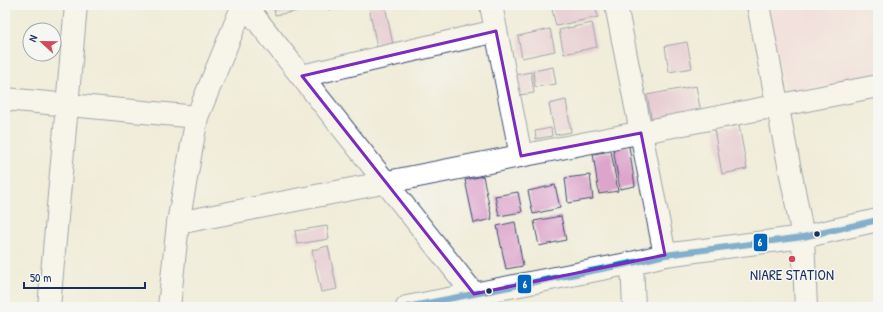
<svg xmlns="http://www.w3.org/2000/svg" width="883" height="312" viewBox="0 0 883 312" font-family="'Patrick Hand',sans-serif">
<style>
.built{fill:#f3cfdf}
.building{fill:#dda4cc}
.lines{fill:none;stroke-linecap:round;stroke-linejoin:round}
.minor-casing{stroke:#3b4b70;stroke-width:24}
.minor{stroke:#fff;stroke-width:22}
.bus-1-casing{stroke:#f6f6f2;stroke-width:9}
.bus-1{stroke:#0065bd;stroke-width:6}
.marked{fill:none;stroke:#7b2cbf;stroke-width:3;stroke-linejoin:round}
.bus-dot{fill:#1b2f5e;stroke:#f6f6f2;stroke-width:1.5}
.poi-dot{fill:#d1495b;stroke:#f6f6f2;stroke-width:1.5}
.labels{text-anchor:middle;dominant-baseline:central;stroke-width:3;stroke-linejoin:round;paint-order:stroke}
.poi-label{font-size:15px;fill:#1b2f5e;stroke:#f6f6f2}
.line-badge{stroke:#f6f6f2;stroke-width:1.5}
.badge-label{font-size:11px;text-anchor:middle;font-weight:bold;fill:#fff}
</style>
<rect width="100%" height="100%" fill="#f6f6f2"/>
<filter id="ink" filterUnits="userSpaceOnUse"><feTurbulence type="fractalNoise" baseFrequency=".025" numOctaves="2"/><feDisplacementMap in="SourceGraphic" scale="8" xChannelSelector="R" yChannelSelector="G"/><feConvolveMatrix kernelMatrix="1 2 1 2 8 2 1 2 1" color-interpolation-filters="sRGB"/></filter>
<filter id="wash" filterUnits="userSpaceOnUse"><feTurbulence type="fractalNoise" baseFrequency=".012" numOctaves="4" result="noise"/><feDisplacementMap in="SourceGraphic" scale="16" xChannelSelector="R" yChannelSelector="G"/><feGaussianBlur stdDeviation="0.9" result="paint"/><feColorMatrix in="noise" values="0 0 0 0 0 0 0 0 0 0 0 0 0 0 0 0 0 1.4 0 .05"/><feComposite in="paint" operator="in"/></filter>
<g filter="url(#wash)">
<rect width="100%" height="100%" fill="#f0ecd9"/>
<polygon class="built" points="768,5 878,5 878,77 785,92"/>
<g id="blocks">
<g class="building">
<polygon points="274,5 323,5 323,7 275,15"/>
<polygon points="327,5 344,5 345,7 328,10"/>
<polygon points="380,5 385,5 393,45 377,48 369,7"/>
<polygon points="551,5 595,5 598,17 556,26"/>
<polygon points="592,23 597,47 564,54 559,30"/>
<polygon points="550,29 555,51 522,58 518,36"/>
<polygon points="687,42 692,68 669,72 665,46"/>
<polygon points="553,67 556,84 535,87 533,71"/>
<polygon points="531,72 534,93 518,95 515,75"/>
<polygon points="696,86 701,113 652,122 647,95"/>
<polygon points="566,100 571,132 555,135 549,104"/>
<polygon points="739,125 747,169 722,174 714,129"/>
<polygon points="551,128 552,136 536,139 535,131"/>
<polygon points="629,146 635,186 620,189 613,148"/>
<polygon points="611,151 618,191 599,194 593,154"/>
<polygon points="590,175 593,199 568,203 565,178"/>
<polygon points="483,176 492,219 474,223 465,180"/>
<polygon points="555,185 560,208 533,214 528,191"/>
<polygon points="518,192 522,212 499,216 495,196"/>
<polygon points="561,216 566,240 539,246 534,221"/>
<polygon points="515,222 523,266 506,269 497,226"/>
<polygon points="327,226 329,239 297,244 295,231"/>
<polygon points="328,246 337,289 321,292 312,250"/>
</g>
</g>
</g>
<g filter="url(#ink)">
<use href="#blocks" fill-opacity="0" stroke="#3b4b70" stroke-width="1"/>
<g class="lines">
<g class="minor-casing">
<g id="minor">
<polyline points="245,5 474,294"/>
<polyline points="491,5 521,156"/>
<polyline points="616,5 665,255"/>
<polyline points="758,5 803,237 806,307"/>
<polyline points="302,76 496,31"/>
<polyline points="5,99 197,117"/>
<polyline points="178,223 878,86"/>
<polyline points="632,263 634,307"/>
<polyline points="49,307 76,5"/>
<polyline points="169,307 178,223 197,117 243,5"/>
<polyline points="407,307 632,263 665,255 803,237 878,220"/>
</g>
</g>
<use href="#minor" class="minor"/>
<g class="bus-1-casing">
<polyline id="bus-1" points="407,307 632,263 665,255 803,237 878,220"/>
</g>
<use href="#bus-1" class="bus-1"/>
</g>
</g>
<path d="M0 0H883V312H0ZM496,31l25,125 120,-23 24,122 -191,39 -172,-218z" fill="#f0ecd9" fill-opacity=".55" fill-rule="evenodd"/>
<path class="marked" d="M496,31l25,125 120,-23 24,122 -191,39 -172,-218z"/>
<g class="bus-dot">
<circle cx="817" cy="234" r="3.5"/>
<circle cx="489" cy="291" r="3.5"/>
</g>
<circle class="poi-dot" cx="792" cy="259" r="4"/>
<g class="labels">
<g class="poi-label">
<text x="792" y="274">NIARE STATION</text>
</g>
</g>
<g class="line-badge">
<rect x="753" y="233" width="15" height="19" rx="4" fill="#0065bd"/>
<rect x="517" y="274" width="15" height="20" rx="4" fill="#0065bd"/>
</g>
<g class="badge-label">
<text x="760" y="246">6</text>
<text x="525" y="288">6</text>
</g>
<rect width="883" height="312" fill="none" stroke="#f6f6f2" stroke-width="20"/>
<g transform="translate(42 42) rotate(292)"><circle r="19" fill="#f6f6f2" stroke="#9ea6b7"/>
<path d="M0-3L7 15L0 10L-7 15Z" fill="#d1495b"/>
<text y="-6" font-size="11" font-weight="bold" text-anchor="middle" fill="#1b2f5e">N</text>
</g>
<path d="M24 282v6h121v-6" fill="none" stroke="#1b2f5e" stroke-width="2"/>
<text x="30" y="282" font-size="12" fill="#1b2f5e" stroke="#f6f6f2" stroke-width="3" paint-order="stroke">50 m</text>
</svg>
